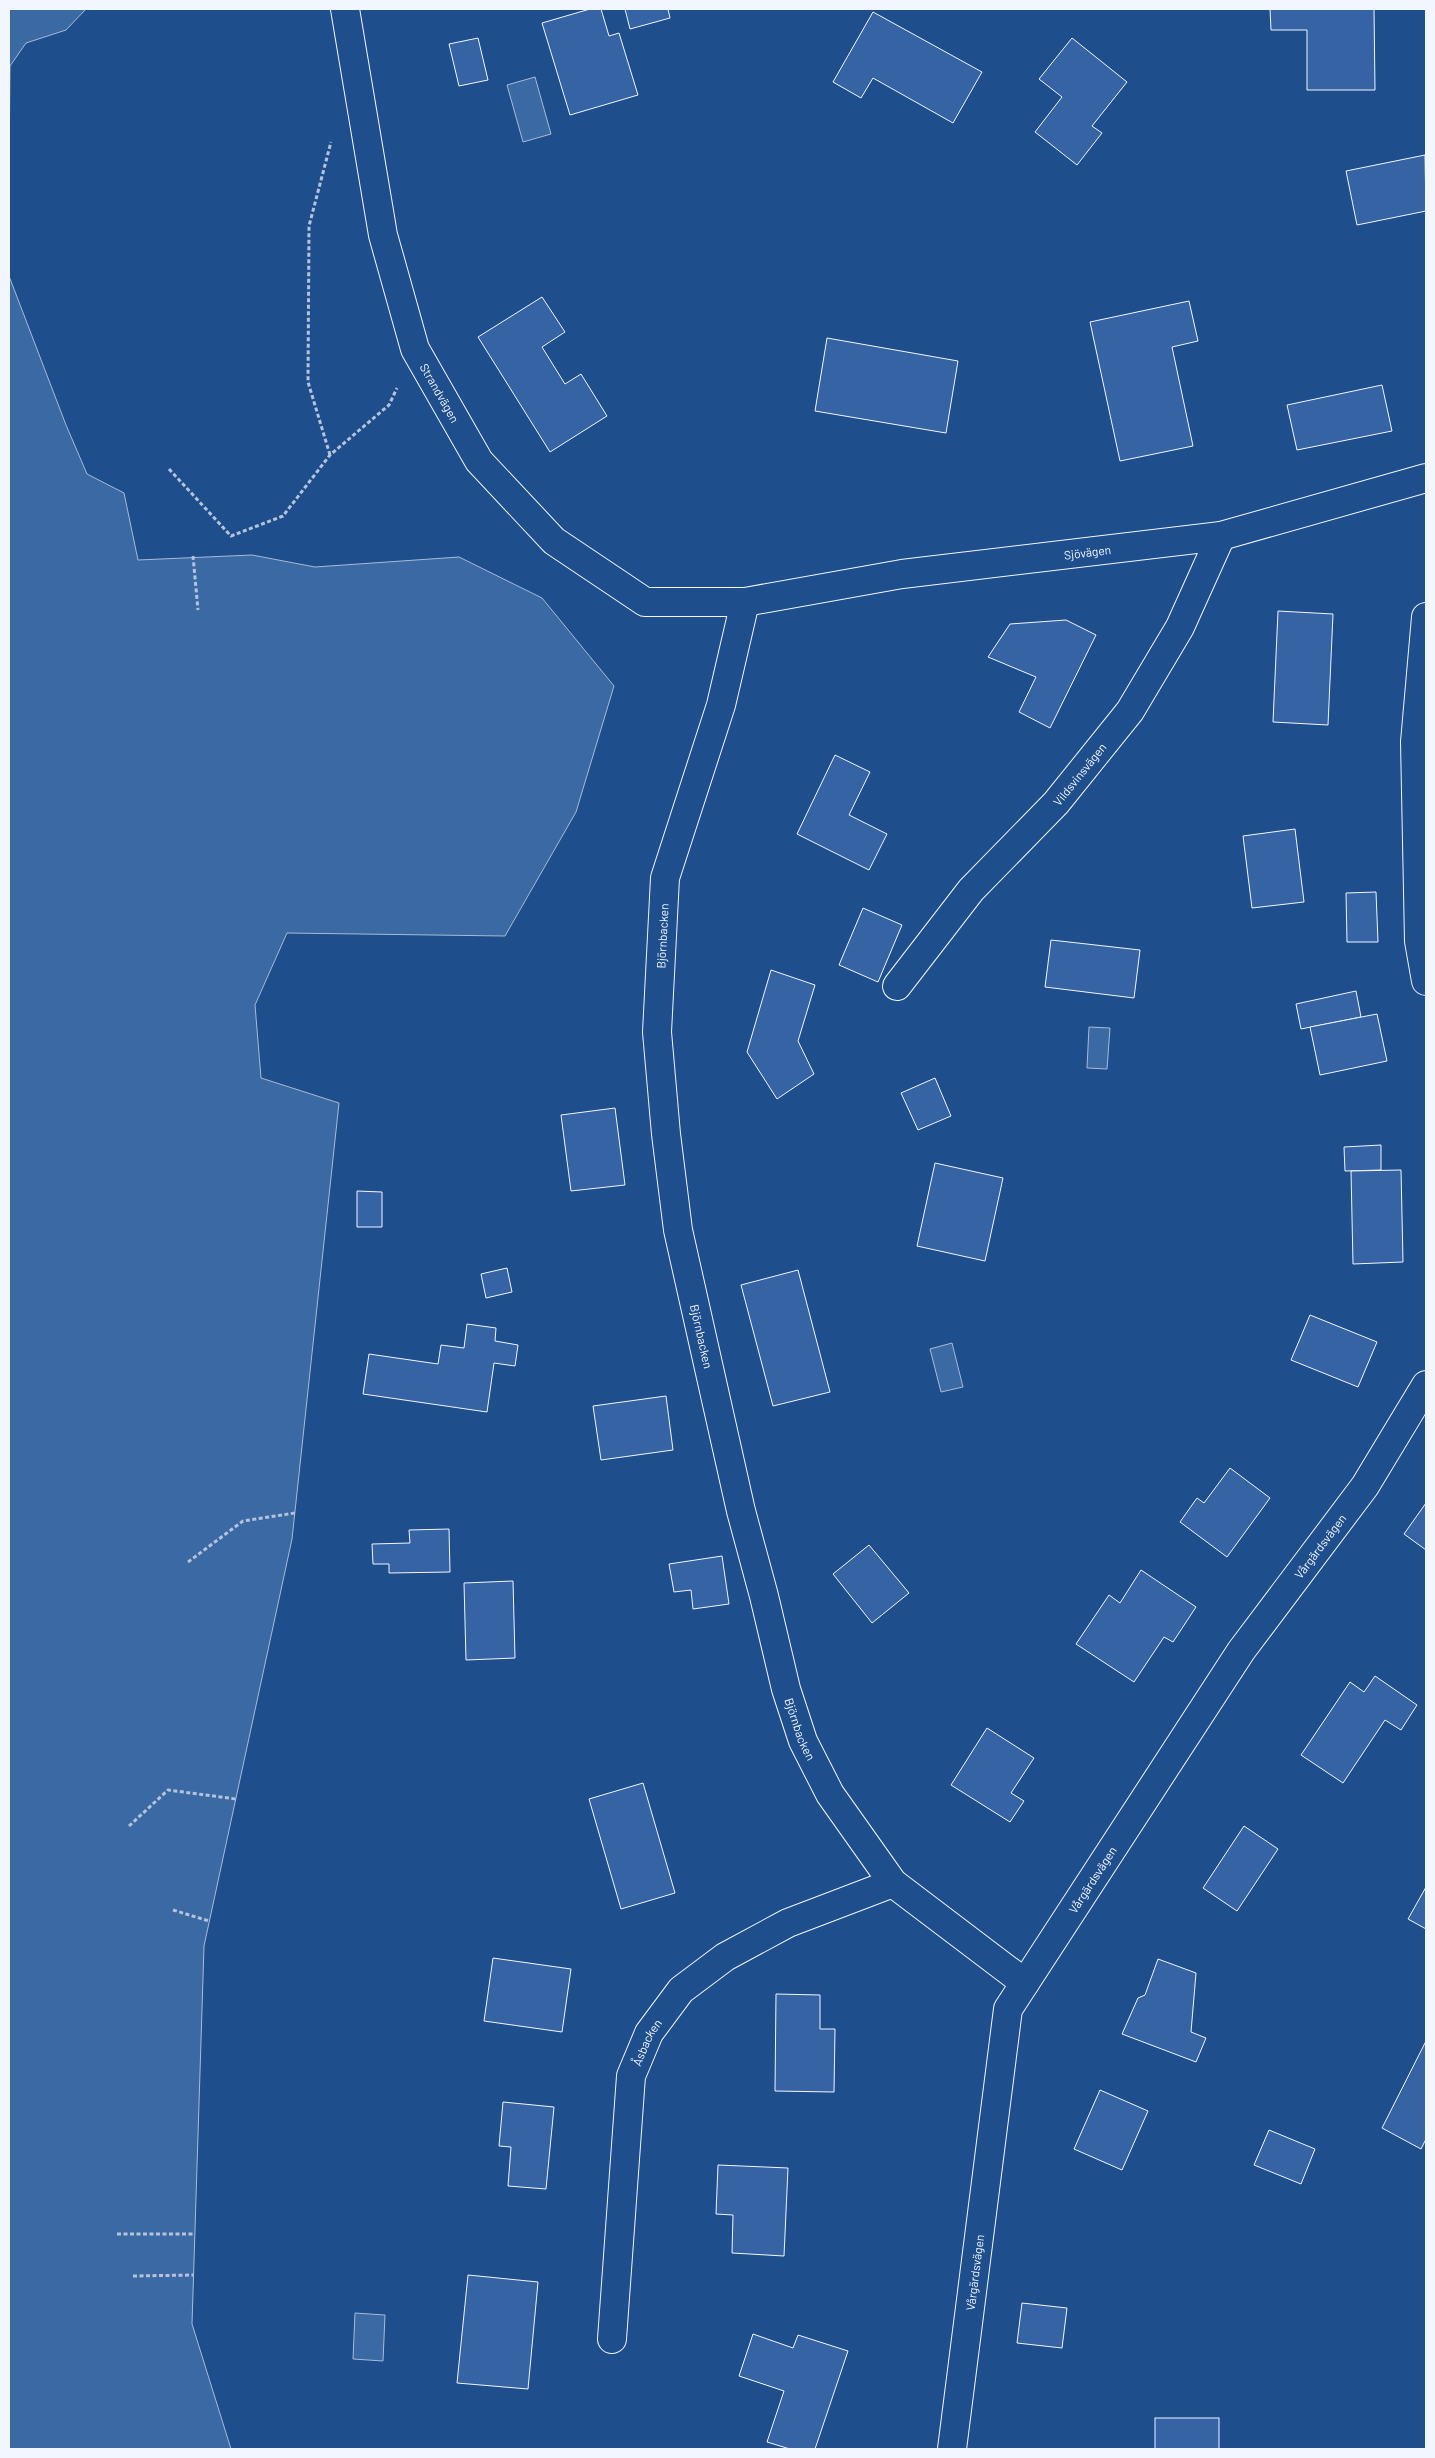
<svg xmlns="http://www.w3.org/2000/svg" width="1435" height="2458" viewBox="0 0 1435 2458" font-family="Barlow,sans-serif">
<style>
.water{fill:#3b69a3;stroke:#a8bbd7}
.building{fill:#3563a3;stroke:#f2f6ff}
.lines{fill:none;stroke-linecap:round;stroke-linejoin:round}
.street-casing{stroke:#f2f6ff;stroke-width:30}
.path{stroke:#b3c4dc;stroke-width:3;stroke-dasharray:4 2.5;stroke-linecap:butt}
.street{stroke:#1f4e8c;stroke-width:28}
.labels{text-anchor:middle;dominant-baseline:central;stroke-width:4;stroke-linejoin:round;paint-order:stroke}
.street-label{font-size:12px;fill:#f2f6ff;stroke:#1f4e8c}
</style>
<rect width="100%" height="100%" fill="#1f4e8c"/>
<g class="water">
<polygon points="9,9 86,9 66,30 26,43 10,66 9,168"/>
<polygon points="535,77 551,134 523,142 507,85"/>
<polygon points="9,276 66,425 87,474 124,493 138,560 252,555 315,567 459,557 542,598 614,686 576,812 505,936 287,933 255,1005 261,1078 339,1103 292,1539 204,1946 192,2324 231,2449 9,2449"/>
<polygon points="1089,1027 1110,1028 1107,1069 1087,1068"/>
<polygon points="952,1343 963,1387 941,1392 930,1349"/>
<polygon points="355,2313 385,2315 383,2361 353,2359"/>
</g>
<g class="building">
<polygon points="590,9 601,9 609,36 619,33 638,95 570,115 542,23"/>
<polygon points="625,9 668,9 670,18 630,29"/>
<polygon points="1270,9 1374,9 1375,90 1307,90 1307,30 1271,30"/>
<polygon points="873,12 982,72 953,123 873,78 861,98 833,82"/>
<polygon points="478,38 488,80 459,86 449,44"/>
<polygon points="1072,38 1127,82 1092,126 1102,133 1077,165 1035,132 1062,97 1039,79"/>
<polygon points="1425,155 1426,211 1357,225 1346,171"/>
<polygon points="542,297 565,332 542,347 565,384 581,374 607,416 550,452 478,337"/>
<polygon points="1189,301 1198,341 1172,347 1193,446 1120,461 1090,322"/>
<polygon points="827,338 958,361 946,433 815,411"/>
<polygon points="1382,385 1392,431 1297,450 1287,405"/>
<polygon points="1278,611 1333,614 1328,725 1273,722"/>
<polygon points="1066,620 1096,635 1050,728 1019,712 1036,677 988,657 1010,624"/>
<polygon points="835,755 870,772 849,815 887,834 869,870 797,834"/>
<polygon points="1295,829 1304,902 1252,908 1243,836"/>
<polygon points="1376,892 1378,942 1347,942 1346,893"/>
<polygon points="863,908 902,925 878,982 839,965"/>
<polygon points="1051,940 1140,950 1134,998 1045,987"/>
<polygon points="771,970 815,985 798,1041 814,1074 777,1099 747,1052"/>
<polygon points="1356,991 1361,1017 1301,1029 1296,1004"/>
<polygon points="1377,1014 1387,1061 1320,1075 1310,1027"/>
<polygon points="935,1078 951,1116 918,1130 901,1093"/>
<polygon points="615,1108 625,1185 571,1191 561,1115"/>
<polygon points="1381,1145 1381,1170 1345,1171 1344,1147"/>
<polygon points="935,1163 1003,1178 985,1261 917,1246"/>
<polygon points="1401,1170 1403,1262 1353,1264 1351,1171"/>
<polygon points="357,1191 382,1192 382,1227 357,1227"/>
<polygon points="507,1268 512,1292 486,1298 481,1274"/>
<polygon points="798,1270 830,1392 773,1406 741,1285"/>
<polygon points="1310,1315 1377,1342 1358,1387 1291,1360"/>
<polygon points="467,1324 496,1328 495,1341 518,1345 515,1366 494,1363 487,1412 363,1394 369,1354 438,1364 441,1345 464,1348"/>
<polygon points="666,1396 673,1450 601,1460 593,1406"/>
<polygon points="1230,1468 1270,1498 1227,1557 1180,1522 1197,1498 1204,1503"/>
<polygon points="1426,1503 1426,1550 1404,1534"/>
<polygon points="449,1529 450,1572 389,1573 389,1564 373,1564 372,1544 410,1543 409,1530"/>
<polygon points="869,1545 909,1593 872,1623 833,1574"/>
<polygon points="722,1556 729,1604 693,1609 691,1590 674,1592 669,1564"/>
<polygon points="1141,1570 1196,1607 1173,1642 1164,1637 1134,1682 1076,1644 1109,1595 1120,1603"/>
<polygon points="513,1581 515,1658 466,1660 464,1583"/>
<polygon points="1375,1676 1417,1705 1401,1730 1385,1720 1343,1783 1301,1755 1350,1682 1364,1692"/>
<polygon points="987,1728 1034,1758 1011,1793 1024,1801 1010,1822 951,1785"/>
<polygon points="643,1783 675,1893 621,1909 589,1799"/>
<polygon points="1244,1826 1278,1849 1237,1911 1203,1888"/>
<polygon points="1426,1887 1426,1929 1408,1919"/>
<polygon points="493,1958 571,1969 562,2032 484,2021"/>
<polygon points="1158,1959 1196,1973 1191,2032 1206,2038 1196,2062 1122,2034 1138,1998 1145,1995"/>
<polygon points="776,1994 820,1995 820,2029 835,2029 834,2092 775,2091"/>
<polygon points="1426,2041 1426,2139 1421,2149 1382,2128"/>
<polygon points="1100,2090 1148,2111 1122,2170 1074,2149"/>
<polygon points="503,2102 554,2107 546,2189 508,2186 511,2147 499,2146"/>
<polygon points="1269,2130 1315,2149 1301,2184 1254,2165"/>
<polygon points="718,2165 788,2168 784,2256 732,2253 733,2215 716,2214"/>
<polygon points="468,2275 538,2282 528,2389 457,2383"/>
<polygon points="1022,2303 1067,2308 1062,2348 1017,2343"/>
<polygon points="753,2334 793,2348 798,2335 848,2351 815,2449 790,2449 767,2442 784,2391 739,2376"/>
<rect x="1155" y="2418" width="64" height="31"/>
</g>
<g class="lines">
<g class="street-casing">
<g id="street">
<path id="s1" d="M345,9l38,226 32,114 64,112 75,80 91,61h100l157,-28 319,-38 205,-58"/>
<path id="s2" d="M745,602l-24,103 -56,173 -8,154 9,102 12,96 63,281 23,85 22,93 17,52 27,53 63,89 132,100"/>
<polyline points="1426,617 1415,742 1419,941 1426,981"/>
<path id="s3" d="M897,986l74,-96 85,-87 74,-92 50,-84 41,-91"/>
<path id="s4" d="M612,2339l19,-263 18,-43 32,-43 44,-33 63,-34 105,-40"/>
<path id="s5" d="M952,2449l56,-440 233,-358 124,-165 61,-101"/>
</g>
</g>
<g class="path">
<polyline points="330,455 308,382 309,226 331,142"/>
<polyline points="169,469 231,536 283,516 330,455 389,405 397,388"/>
<polyline points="193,556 198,610"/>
<polyline points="188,1562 243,1521 295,1513"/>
<polyline points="129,1826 168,1790 236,1799"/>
<polyline points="173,1910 209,1921"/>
<polyline points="117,2234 195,2234"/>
<polyline points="133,2276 193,2275"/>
</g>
<use href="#street" class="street"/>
</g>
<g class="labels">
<g class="street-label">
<text stroke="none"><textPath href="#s1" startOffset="398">Strandvägen</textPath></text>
<text stroke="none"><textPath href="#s1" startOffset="1142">Sjövägen</textPath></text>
<text stroke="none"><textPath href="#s3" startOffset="280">Vildsvinsvägen</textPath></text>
<text transform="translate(662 936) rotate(-87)">Björnbacken</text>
<text stroke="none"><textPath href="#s2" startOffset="750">Björnbacken</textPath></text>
<text stroke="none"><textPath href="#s5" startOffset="1002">Vårgärdsvägen</textPath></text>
<text stroke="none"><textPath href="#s2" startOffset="1155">Björnbacken</textPath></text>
<text stroke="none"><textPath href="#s5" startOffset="598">Vårgärdsvägen</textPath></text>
<text stroke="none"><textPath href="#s4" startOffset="301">Åsbacken</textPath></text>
<text stroke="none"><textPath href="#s5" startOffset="178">Vårgärdsvägen</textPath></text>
</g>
</g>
<rect width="1435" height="2458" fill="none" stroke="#f2f6ff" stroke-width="20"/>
</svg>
